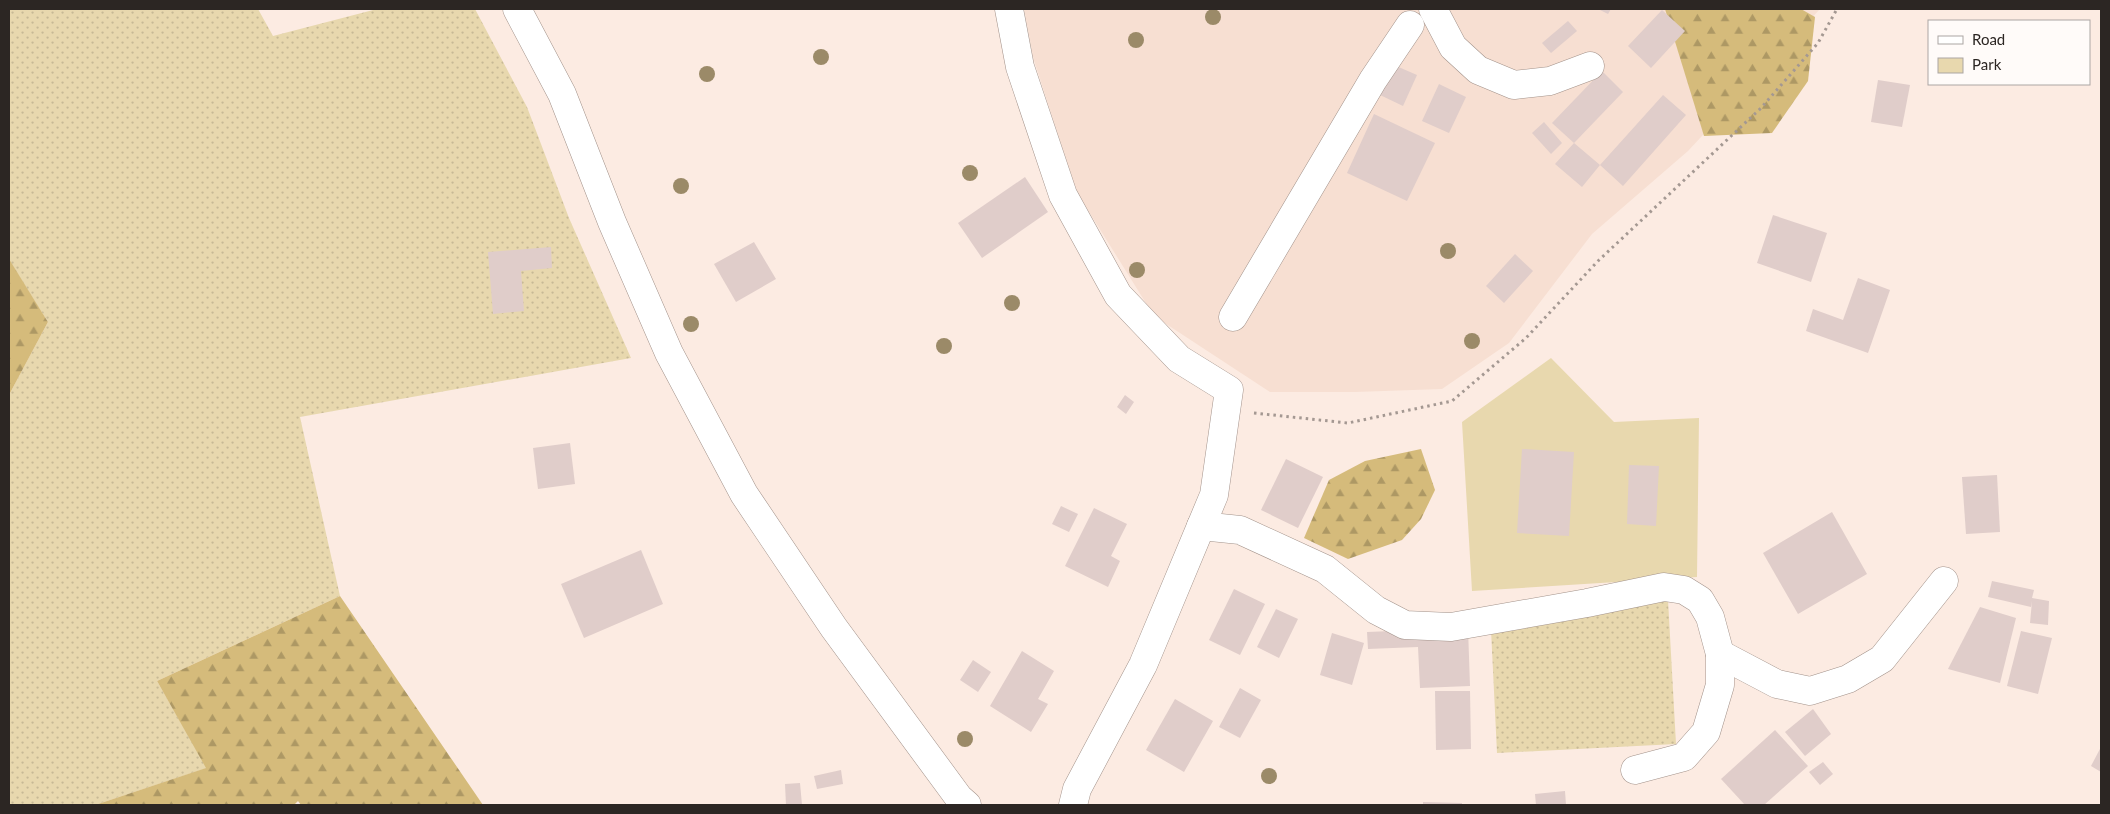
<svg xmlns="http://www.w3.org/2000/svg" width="2110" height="814" viewBox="0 0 2110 814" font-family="Lato,sans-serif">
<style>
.built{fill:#f7dfd2}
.grass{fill:url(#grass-dots)}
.forest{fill:url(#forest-firs)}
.green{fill:#e8d8ae}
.building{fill:#e0cdca}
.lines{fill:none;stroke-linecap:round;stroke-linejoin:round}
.minor-casing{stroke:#a2928a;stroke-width:29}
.path{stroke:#a49892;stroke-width:3;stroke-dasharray:2.5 4;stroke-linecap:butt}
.minor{stroke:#fff;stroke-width:28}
.tree{fill:#9b8a68}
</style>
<defs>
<pattern id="grass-dots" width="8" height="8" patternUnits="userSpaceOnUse" patternTransform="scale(1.25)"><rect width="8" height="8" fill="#e8d8ae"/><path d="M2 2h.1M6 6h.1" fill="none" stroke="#c7b995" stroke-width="1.8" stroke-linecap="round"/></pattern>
<pattern id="forest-firs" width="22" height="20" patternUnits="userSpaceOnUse" patternTransform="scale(1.25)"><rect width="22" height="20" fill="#d5bb7b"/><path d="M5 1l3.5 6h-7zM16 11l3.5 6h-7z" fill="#ad9864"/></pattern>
</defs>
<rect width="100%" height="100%" fill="#fcebe2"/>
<polygon class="built" points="1024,9 1820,9 1688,151 1592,234 1509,343 1442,389 1355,392 1270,392 1154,316 1076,191 1033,57"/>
<g class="grass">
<polygon points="9,9 258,9 273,36 377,9 475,9 527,107 569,218 631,358 300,417 340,596 157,681 207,768 95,805 9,805 9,395 48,322 9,260"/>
<polygon points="1668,600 1676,744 1497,753 1490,609"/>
</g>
<g class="forest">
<polygon points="1665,9 1801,9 1815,17 1808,81 1772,133 1704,136"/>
<polygon points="9,259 48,322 9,395"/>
<polygon points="1421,449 1435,490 1421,519 1402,540 1348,559 1304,538 1329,480 1365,461"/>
<polygon points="340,596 483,805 301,805 298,801 294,805 95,805 206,768 157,681"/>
</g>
<polygon class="green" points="1551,358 1614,422 1699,418 1697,577 1472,591 1462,422"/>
<g class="building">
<polygon points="1598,9 1611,9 1608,14"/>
<polygon points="1662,10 1685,31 1651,68 1628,46"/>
<polygon points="1568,21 1577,31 1551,53 1542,43"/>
<polygon points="1394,65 1417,75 1403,106 1380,95"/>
<polygon points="1602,71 1623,92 1574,143 1552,123"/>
<polygon points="1878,80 1910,85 1902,127 1871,122"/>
<polygon points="1439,84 1466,97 1449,133 1422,121"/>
<polygon points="1663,95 1686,115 1623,186 1600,165 1582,187 1555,164 1574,143 1600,165"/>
<polygon points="1374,114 1435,143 1407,201 1347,173"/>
<polygon points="1544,122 1562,143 1551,154 1532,133"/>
<polygon points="1025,177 1048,212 982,258 958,223"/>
<polygon points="1773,215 1827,233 1811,282 1757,263"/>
<polygon points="754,242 776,279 736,302 714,264"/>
<polygon points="551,247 552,268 521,271 524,311 493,314 488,252"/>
<polygon points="1515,254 1533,271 1504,303 1486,286"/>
<polygon points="1858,278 1890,290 1868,353 1806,331 1813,309 1843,320"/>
<polygon points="1125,395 1134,402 1126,414 1117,407"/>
<polygon points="570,443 575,484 538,489 533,448"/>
<polygon points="1522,449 1574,452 1569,536 1517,533"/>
<polygon points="1286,459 1323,477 1298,528 1261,510"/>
<polygon points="1629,465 1659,466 1656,526 1627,524"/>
<polygon points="1997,475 2000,532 1966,534 1962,477"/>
<polygon points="1061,506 1078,514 1069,532 1052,524"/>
<polygon points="1094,508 1127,524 1111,556 1120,561 1108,587 1065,566"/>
<polygon points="1832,512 1867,574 1798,614 1763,553"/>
<polygon points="641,550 663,604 584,638 561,584"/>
<polygon points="1992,581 2034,590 2032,598 2049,601 2048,625 2030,623 2032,601 2031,607 1988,597"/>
<polygon points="1234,589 1265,604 1240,655 1209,640"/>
<polygon points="1980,607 2016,618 2000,683 1948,669"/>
<polygon points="1276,609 1298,619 1279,658 1257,647"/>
<polygon points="1468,628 1470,686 1420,688 1418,647 1368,649 1367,632"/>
<polygon points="2021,631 2052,638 2038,694 2007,686"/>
<polygon points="1332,633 1364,643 1352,685 1320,675"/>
<polygon points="1022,651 1054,671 1038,699 1048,704 1031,732 990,706"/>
<polygon points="973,660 991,672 978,692 960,680"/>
<polygon points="1240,688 1261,700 1240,738 1219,727"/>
<polygon points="1435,691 1470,691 1471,749 1436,750"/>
<polygon points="1175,699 1213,721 1184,772 1146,750"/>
<polygon points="1813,709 1831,734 1805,756 1785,732"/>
<polygon points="1775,730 1808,766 1764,805 1745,805 1721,779"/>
<polygon points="2101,747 2101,772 2091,766"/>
<polygon points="1823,762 1833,774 1820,785 1809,772"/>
<polygon points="841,770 843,784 817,789 814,776"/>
<polygon points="800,783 802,805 786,805 785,784"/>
<polygon points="1565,791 1566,805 1536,805 1535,794"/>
<polygon points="1423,802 1462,803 1462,805 1423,805"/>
</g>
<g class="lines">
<g class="minor-casing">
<g id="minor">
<polyline points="517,9 562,94 612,222 669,353 744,494 834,628 959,798 967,805"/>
<polyline points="1009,9 1020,67 1063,195 1118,295 1179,359 1229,390 1214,495 1143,665 1077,789 1073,805"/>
<polyline points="1433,9 1453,47 1478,70 1514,85 1550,81 1590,66"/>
<polyline points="1233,317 1373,80 1410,25"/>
<polyline points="1201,526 1240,530 1325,569 1376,610 1405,625 1451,627 1587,603 1664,587 1684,590 1700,600 1710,617 1720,654 1720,685 1706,732 1684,757 1635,770"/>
<polyline points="1720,654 1777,684 1810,691 1848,679 1882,659 1944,581"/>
</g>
</g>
<polyline class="path" points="1254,413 1348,423 1452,401 1526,338 1598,261 1761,108 1818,43 1837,9"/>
<use href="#minor" class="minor"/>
</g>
<g class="tree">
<circle cx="1213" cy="17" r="8"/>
<circle cx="1136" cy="40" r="8"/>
<circle cx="821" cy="57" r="8"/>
<circle cx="707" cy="74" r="8"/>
<circle cx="970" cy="173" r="8"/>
<circle cx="681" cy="186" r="8"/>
<circle cx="1448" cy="251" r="8"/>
<circle cx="1137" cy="270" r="8"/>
<circle cx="1012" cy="303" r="8"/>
<circle cx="691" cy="324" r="8"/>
<circle cx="1472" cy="341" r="8"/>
<circle cx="944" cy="346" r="8"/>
<circle cx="965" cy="739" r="8"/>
<circle cx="1269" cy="776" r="8"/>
</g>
<rect width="2110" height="814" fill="none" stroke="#2c2623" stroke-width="20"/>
<rect x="1928" y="20" width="162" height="65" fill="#fffbf9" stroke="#aba6a3"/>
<rect x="1938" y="36" width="25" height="8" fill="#ffffff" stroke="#aba6a3"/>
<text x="1972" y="45" font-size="15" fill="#2c2623">Road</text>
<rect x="1938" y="58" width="25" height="15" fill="#e8d8ae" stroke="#aba6a3"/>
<text x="1972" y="70" font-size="15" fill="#2c2623">Park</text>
</svg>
